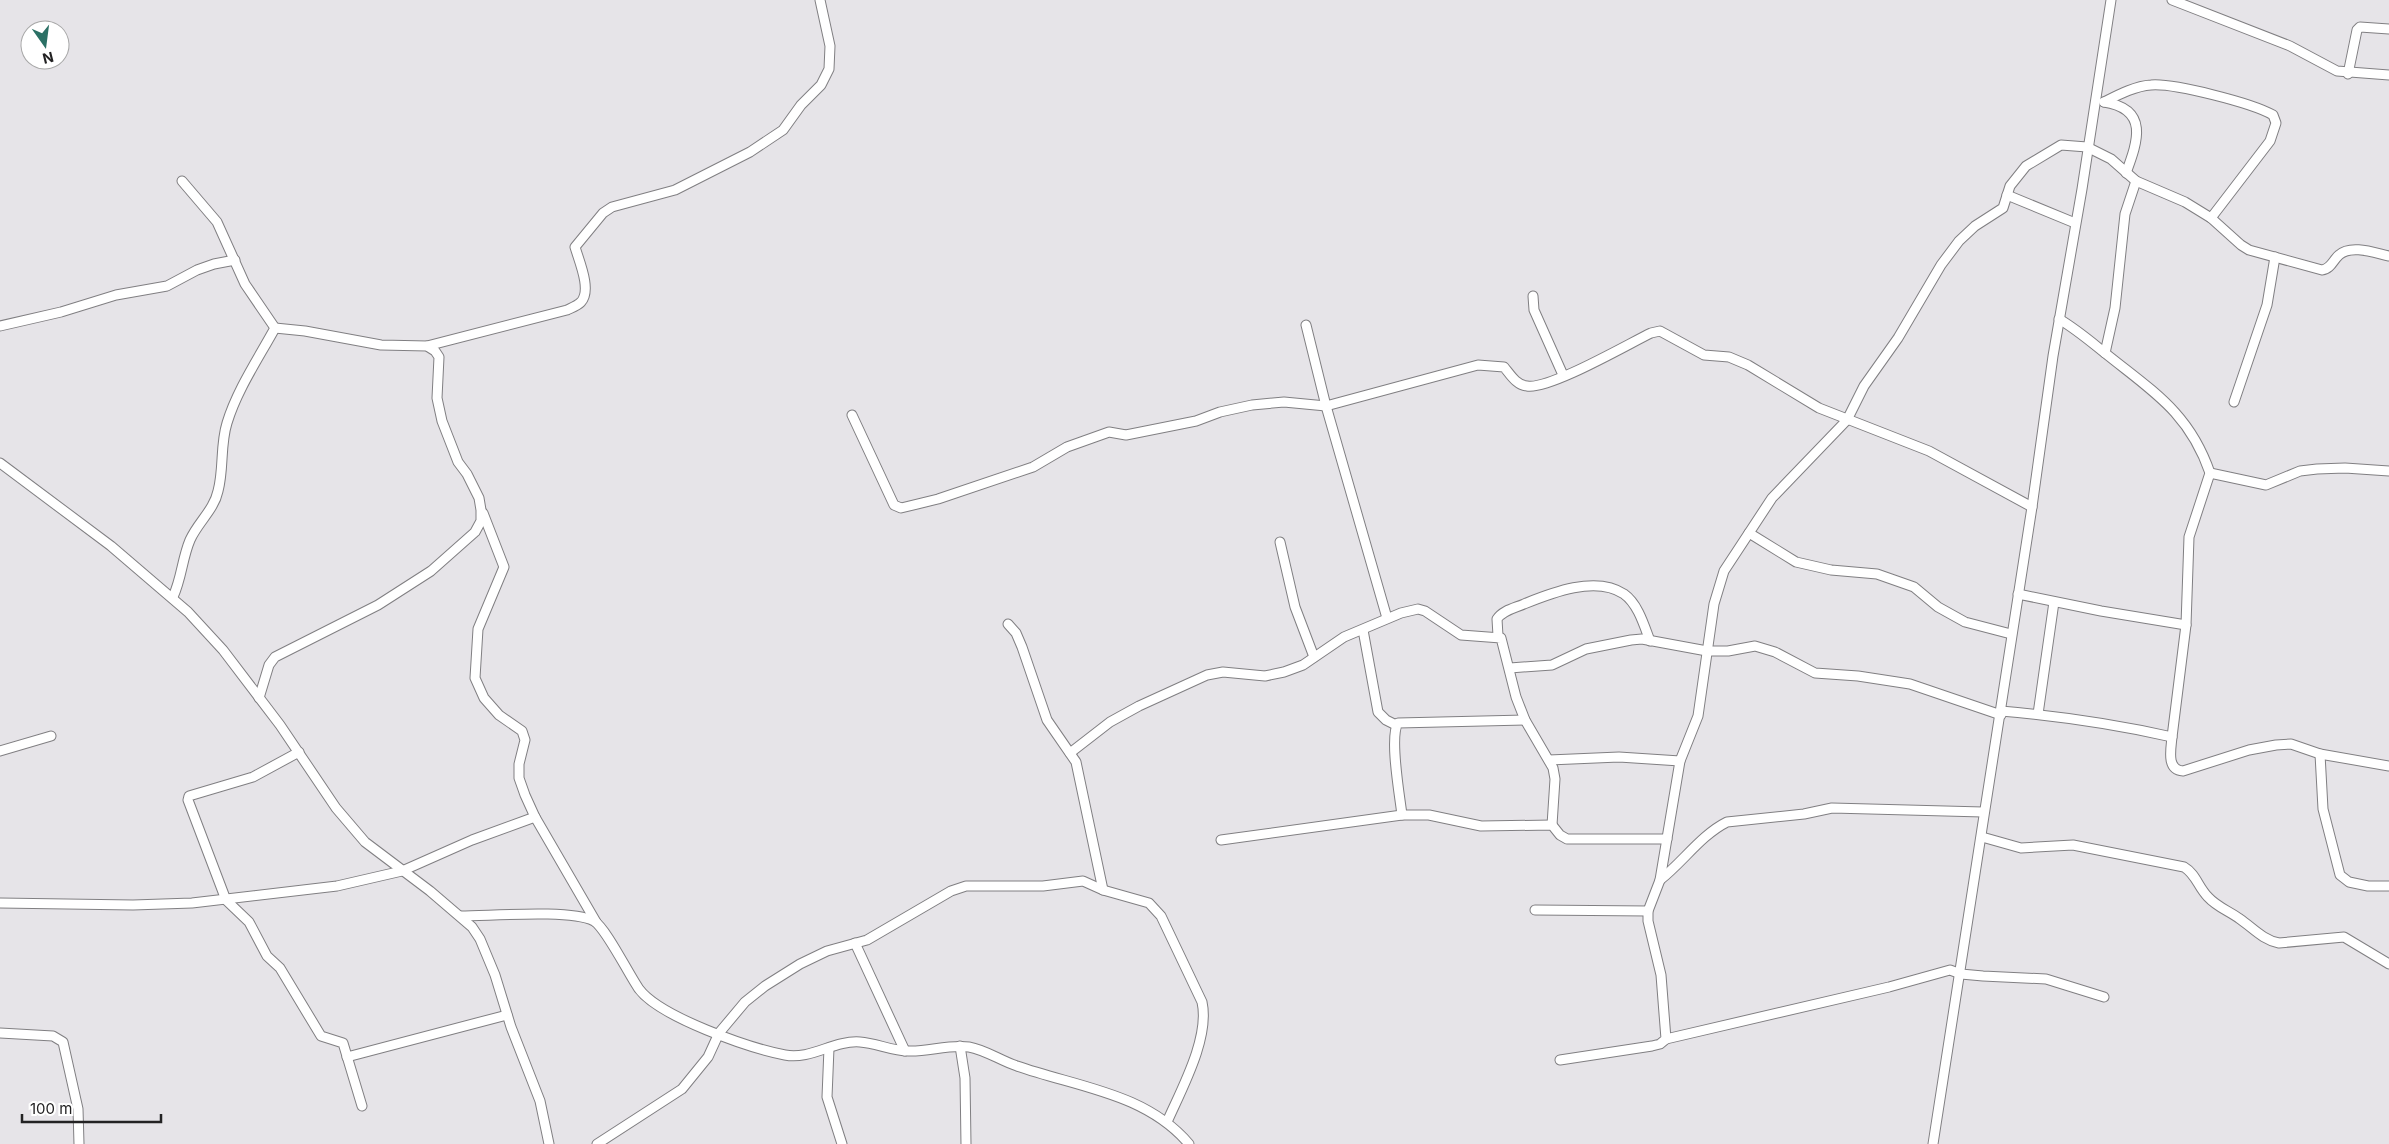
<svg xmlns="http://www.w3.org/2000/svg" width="2389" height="1144" viewBox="0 0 2389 1144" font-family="Inter,sans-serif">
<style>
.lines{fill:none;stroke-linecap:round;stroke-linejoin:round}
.minor-casing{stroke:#807f82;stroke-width:11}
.minor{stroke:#fff;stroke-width:9}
</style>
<rect width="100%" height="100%" fill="#e6e4e8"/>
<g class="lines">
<g class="minor-casing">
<g id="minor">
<polyline points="2172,0 2290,46 2337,71 2389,75"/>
<polyline points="2348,74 2357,30 2360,27 2389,29"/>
<path d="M2104,102c14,-7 31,-16 47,-17 23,-2 101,18 122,30l3,8 -6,18 -59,77"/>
<path d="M2104,102c45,7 34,39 22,71"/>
<polyline points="2007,195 2075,223"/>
<polyline points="1533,296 1534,310 1563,375"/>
<path d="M2059,319c17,10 31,22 46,34 47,38 84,59 105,120l-21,64 -3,88 -14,112c-1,12 -6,33 11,34l66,-21 27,-5 15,-1 29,10 69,12"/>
<polyline points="1306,325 1326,406 1387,618"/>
<polyline points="0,326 61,312 116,295 167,286 197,270 214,264 235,260"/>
<path d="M427,346l140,-36c4,-2 10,-4 14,-8 11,-12 -2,-41 -6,-55l28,-34 9,-6 63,-17 75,-38 33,-22 18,-25 20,-20 8,-16 1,-23 -10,-46"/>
<polyline points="2105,353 2115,308 2125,214 2136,181"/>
<polyline points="2234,402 2267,305 2275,257"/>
<path d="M852,415l42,90 7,3 37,-9 95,-32 34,-20 42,-15 17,3 70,-14 24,-9 32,-7 32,-3 42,4 152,-41 26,2c6,7 12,18 23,19 22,4 101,-42 124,-53l9,-2 44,24 25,2 19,8 71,43 110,43 103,56"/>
<polyline points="0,463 111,546 188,612 223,650 280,725 336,808 365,842 430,891 472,927 480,939 495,975 511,1027 540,1101 549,1144"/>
<polyline points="2210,473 2266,485 2300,471 2317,469 2345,468 2389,471"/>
<polyline points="483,513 504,567 478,629 475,678 484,698 499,715 522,731 525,740 519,764 519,778 525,795 535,817 596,922"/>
<polyline points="1749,533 1796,562 1831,570 1877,574 1914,587 1938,607 1965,622 2011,634"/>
<polyline points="1280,542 1295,607 1314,657"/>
<polyline points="2018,594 2101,611 2186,625"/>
<path d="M173,597c9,-20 9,-38 17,-57 8,-18 24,-30 28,-49 6,-22 2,-46 9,-68 10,-33 31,-64 48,-95l-30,-44 -28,-62 -35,-41"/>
<polyline points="1008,624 1016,633 1022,647 1047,720 1076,762 1103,890"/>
<polyline points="1363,630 1378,712 1386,720 1396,725"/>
<path d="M1498,636l-1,-17c6,-9 18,-11 27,-15 27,-11 72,-29 100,-10 14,10 20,31 26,47"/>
<polyline points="1510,668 1552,665 1586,649 1631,640 1642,639 1707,651 1728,651 1755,646 1775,652 1815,673 1858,676 1910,684 2001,715"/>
<polyline points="259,698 269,665 275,657 378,605 431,571 475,532 481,521 481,510 479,498 467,474 458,462 442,421 437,398 439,357 435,351 427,346 381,345 305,331 275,328"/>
<path d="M2001,711c57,5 114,13 171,26"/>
<polyline points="2038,714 2054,602"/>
<polyline points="0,751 51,736"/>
<polyline points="299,752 253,777 189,796 188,800 226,900 249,922 267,956 280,968 321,1036 343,1043 362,1106"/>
<polyline points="1070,753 1110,722 1139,706 1207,675 1223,672 1265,676 1284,672 1303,665 1344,637 1401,613 1418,609 1425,611 1461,635 1501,638 1516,697 1525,720 1553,768 1555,779 1552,825"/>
<polyline points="2320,754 2323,809 2340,875 2349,882 2368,886 2389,886"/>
<polyline points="1549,760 1619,757 1680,761"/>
<path d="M1402,815c-2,-18 -13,-78 -4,-92l127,-3"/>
<path d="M1982,837l39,11 52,-3 111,22c12,7 14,20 24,30 9,10 21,14 32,22 13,9 23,21 39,24l65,-6 45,27"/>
<polyline points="1221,840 1402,815 1429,815 1481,826 1552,825 1560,835 1567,839 1667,839"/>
<path d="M1660,880c23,-18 41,-45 67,-58l77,-8 28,-6 151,4"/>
<polyline points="0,903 133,905 192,903 337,886 402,871 472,840 535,817"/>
<polyline points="1535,910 1648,911"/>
<path d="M461,916c30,0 109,-7 133,5 12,7 35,54 45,68 21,28 110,59 146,66 26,5 49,-15 75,-13 16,1 32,9 48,9 20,1 41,-7 61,-4 17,3 32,14 48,19 60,21 129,27 172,78"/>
<polyline points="855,943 905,1051"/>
<polyline points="0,1033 53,1036 63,1042 78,1109 79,1144"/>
<polyline points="1666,1039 1889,987 1950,970 1961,974 1983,976 2046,979 2104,997"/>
<polyline points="960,1046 965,1078 966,1144"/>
<polyline points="829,1048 827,1097 842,1144"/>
<polyline points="347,1057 507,1015"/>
<path d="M1560,1060l92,-14 8,-2 6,-5 -5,-64 -13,-54v-10l12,-31 20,-119 18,-45 16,-112 10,-33 48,-73 75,-78 17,-34 34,-48 43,-73 18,-24 16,-15 28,-18 7,-22 16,-20 35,-21 26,2 24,12 25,22 49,21 26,16 30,27 8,5 73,20c9,-1 11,-10 17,-15 12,-11 36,-2 50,1"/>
<path d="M597,1144l85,-55 26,-32 11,-24 26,-31 20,-16 35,-22 27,-13 40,-11 84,-49 15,-5h77l40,-5 20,9 46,13 12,13 41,86c8,36 -21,88 -35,120"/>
<polyline points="1933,1144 2032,507 2053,356 2082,189 2111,0"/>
</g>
</g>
<use href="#minor" class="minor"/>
</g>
<g transform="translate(45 45) rotate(166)"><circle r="24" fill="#ffffff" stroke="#a7a7a7"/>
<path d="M0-4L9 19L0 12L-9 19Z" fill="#2b7065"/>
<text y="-8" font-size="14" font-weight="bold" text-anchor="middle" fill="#232223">N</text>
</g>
<path d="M22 1114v8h139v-8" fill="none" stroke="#232223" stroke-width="2.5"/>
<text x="30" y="1114" font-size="15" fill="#232223" stroke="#ffffff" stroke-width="4" paint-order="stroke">100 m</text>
</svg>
